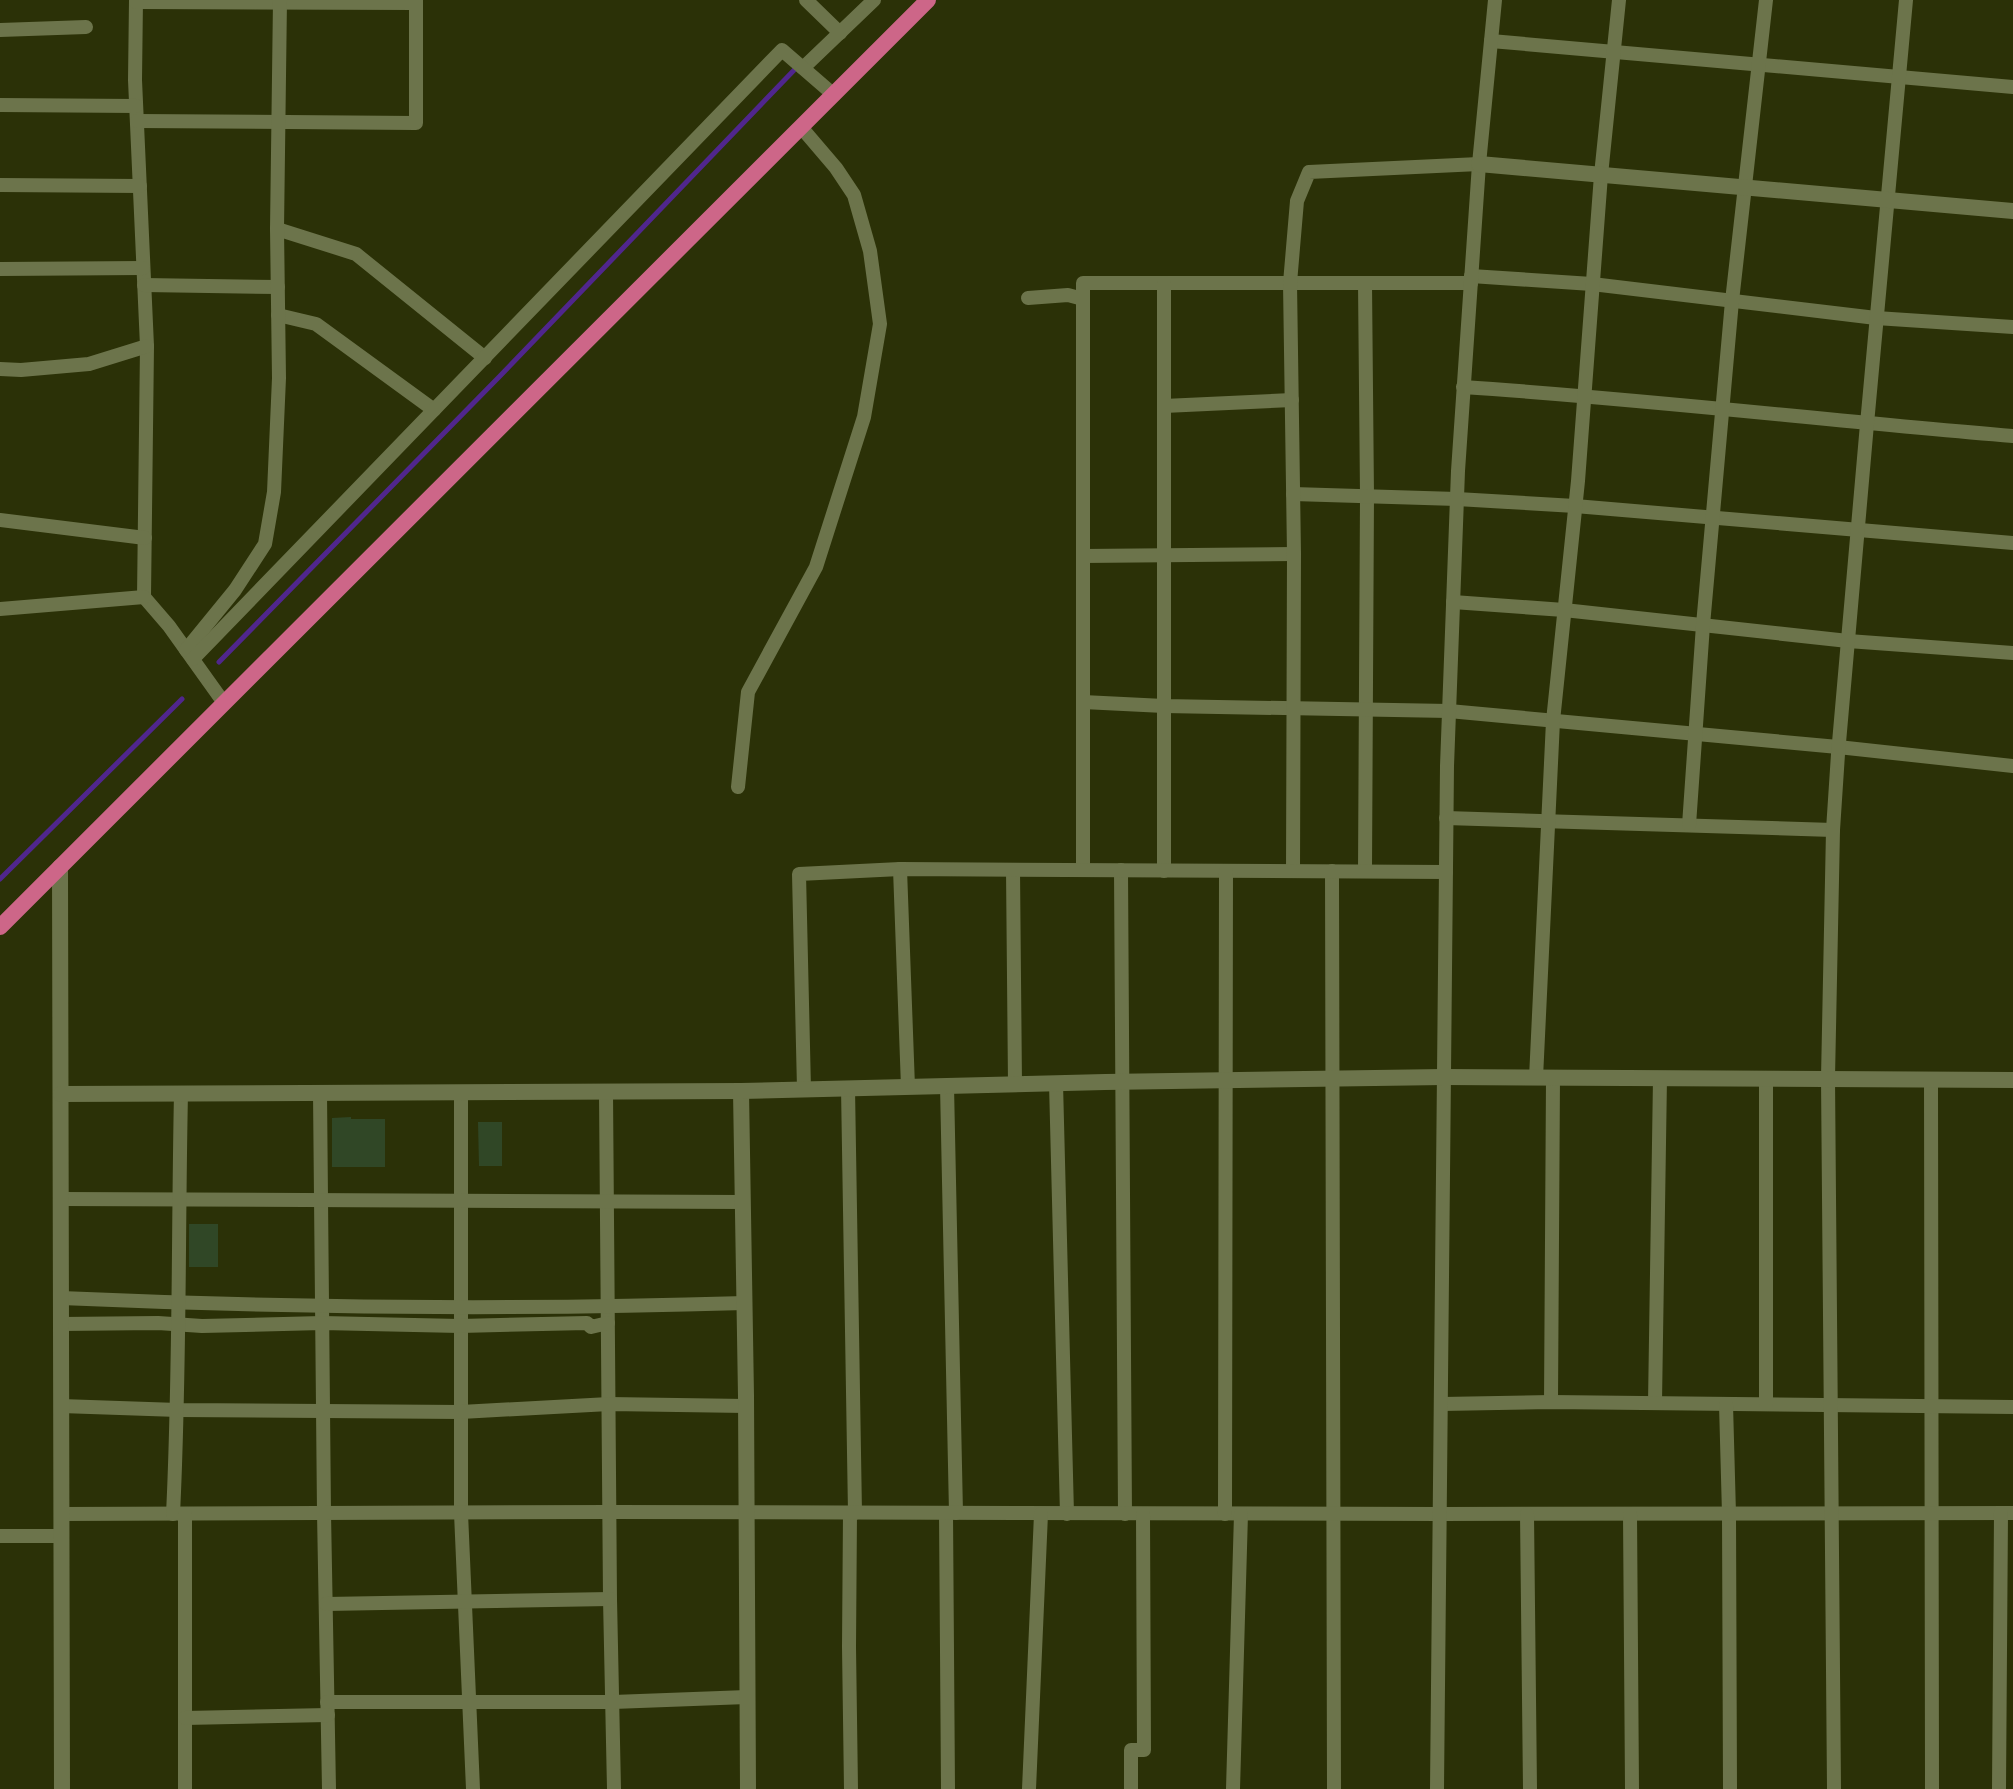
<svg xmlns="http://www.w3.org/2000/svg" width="2013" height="1789" viewBox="0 0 2013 1789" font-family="'PT Sans',sans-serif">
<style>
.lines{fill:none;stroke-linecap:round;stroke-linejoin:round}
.stream{stroke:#50268d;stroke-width:5}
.building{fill:#304726}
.minor{stroke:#6c744b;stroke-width:14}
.tertiary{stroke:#6c744b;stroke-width:16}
.trunk{stroke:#cd6688;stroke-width:16}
</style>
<rect width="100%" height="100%" fill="#2b3107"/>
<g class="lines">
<g class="stream">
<polyline points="219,662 499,377 798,66"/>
<polyline points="0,879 182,699"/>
</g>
</g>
<g class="building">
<polygon points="351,1117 351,1119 385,1119 385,1167 332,1167 332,1118"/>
<polygon points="478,1122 502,1122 502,1166 479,1166"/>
<rect x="189" y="1224" width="29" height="43"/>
</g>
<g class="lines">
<g class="minor">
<polyline points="136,0 135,80 147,346 144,597 169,626 224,703"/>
<polyline points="806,0 840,33"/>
<polyline points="136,2 416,3"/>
<polyline points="0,30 86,27"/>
<polyline points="1491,41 2013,87"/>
<polyline points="803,68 874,0"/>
<polyline points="0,105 136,106"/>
<polyline points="137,121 416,123 416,0"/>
<polyline points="0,185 140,186"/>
<polyline points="277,229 356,254 485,358"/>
<polyline points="0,269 143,268"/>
<polyline points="1471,276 1592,284 1876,318 2013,327"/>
<polyline points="1365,283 1367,496 1365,871"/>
<polyline points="144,285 278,287"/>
<polyline points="1028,298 1068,295 1083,299"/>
<polyline points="278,315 316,324 434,410"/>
<polyline points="0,369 21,370 89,364 147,346"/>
<path d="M1463,387c184,12 367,34 550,49"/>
<polyline points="1164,406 1292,400"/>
<polyline points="1293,494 1457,499 1575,506 2013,543"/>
<polyline points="0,520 145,538"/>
<polyline points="1083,556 1294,554"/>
<polyline points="1453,602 1564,610 1848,641 2013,653"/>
<polyline points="0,609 144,597"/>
<polyline points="186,650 235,590 265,544 274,492 279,378 277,229 280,0"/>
<polyline points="193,659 782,50 834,95"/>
<polyline points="1083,702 1164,706 1449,711 1838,747 2013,766"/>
<polyline points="738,787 748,692 816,567 864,417 880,324 870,251 854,195 836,168 801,127"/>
<polyline points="1446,818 1833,830"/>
<polyline points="1689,825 1703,625 1732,301 1766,0"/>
<polyline points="900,869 908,1087"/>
<polyline points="1013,870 1015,1084"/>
<polyline points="1083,870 1083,283 1471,283"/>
<polyline points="1121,870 1125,1514"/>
<polyline points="1164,871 1164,283"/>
<polyline points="1293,871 1294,554 1290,283 1297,201 1309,172 1479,164"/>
<polyline points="1332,871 1334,1789"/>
<polyline points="1536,1078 1553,721 1578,481 1601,175 1619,0"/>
<polyline points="1931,1079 1932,1789"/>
<polyline points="1056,1083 1067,1514"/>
<polyline points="947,1086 956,1513"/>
<polyline points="848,1088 855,1513"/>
<polyline points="804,1089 799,874 900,869 1446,872"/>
<polyline points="461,1092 461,1513 473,1789"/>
<polyline points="606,1092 610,1599 614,1789"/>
<polyline points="320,1093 324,1513 329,1789"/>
<polyline points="61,1199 743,1202"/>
<path d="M61,1298c228,10 456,12 684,5"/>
<polyline points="61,1324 158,1323 202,1326 322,1323 460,1326 587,1323 591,1327 608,1323"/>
<polyline points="1551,1402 1553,1078"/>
<polyline points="1655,1403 1660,1078"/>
<polyline points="1442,1404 1551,1402 2013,1407"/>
<polyline points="1726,1404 1729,1514 1730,1789"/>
<polyline points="1766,1404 1766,1078"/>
<polyline points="61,1406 178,1410 461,1412 609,1404 746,1406"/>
<polyline points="850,1513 849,1647 851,1789"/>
<polyline points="946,1513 948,1789"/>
<polyline points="61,1514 610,1512 1441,1514 2013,1513"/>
<path d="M173,1514c7,-140 5,-280 8,-421"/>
<polyline points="185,1514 185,1789"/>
<polyline points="1225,1514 1226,871"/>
<polyline points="1527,1514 1530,1789"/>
<polyline points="1630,1514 1632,1789"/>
<polyline points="0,1536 61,1536"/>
<polyline points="326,1604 610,1599"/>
<polyline points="327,1702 613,1702 747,1697"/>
<polyline points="185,1718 328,1715"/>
<polyline points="1029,1789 1041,1514"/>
<polyline points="1131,1789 1131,1750 1144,1750 1143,1514"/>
<polyline points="1233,1789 1241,1514"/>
<polyline points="1437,1789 1447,766 1458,471 1479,164 1495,0"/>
<polyline points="1834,1789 1828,1078 1833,830 1838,754 1867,424 1906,0"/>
<polyline points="1999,1789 2001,1513"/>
</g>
<g class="tertiary">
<polyline points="1479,164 2013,211"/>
<polyline points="60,867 62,1789"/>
<polyline points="741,1091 746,1396 748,1789"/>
<polyline points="61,1094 741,1091 1105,1082 1444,1077 2013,1080"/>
</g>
<polyline class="trunk" points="0,927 928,0"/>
</g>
</svg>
